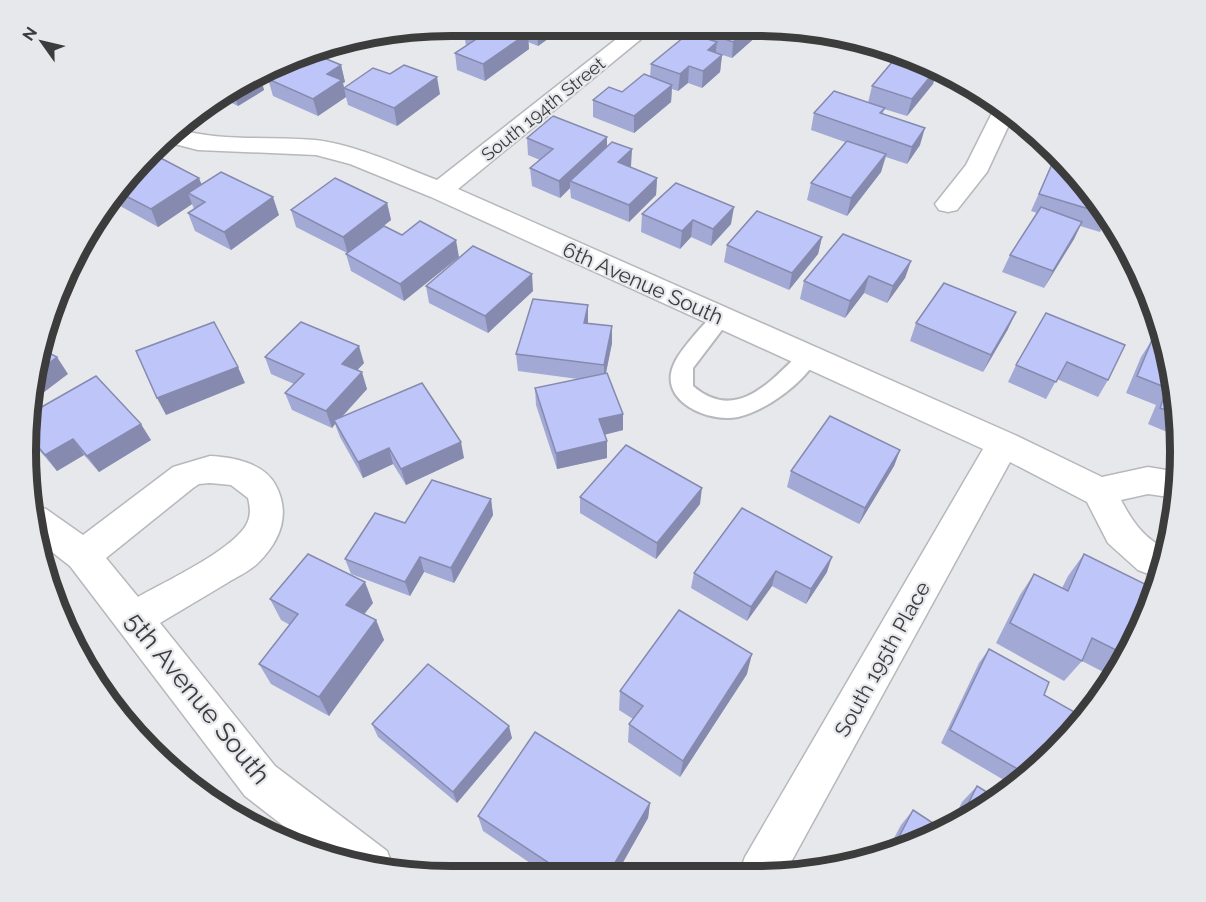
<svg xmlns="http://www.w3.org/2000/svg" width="1206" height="902" viewBox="0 0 1206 902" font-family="Raleway,sans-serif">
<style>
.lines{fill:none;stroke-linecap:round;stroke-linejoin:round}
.lane-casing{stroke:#b7b8bb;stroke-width:4}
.street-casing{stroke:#b7b8bb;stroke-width:3}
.lane{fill:#fff;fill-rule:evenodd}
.street{fill:#fff;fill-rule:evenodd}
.wall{fill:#a3a9d5}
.shaded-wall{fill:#858aae}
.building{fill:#bec5f8;stroke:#858aae;stroke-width:1.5}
.labels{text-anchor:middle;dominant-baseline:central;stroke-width:4.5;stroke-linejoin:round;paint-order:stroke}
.far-street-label{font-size:18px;fill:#3c3c3d;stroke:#e7e8ec}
.street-label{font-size:21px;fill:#3c3c3d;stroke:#e7e8ec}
.near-street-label{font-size:26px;fill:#3c3c3d;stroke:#e7e8ec}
.rim{fill:none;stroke:#3c3c3d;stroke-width:8}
</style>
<rect width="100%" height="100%" fill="#e7e8ec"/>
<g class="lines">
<g class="lane-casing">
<path id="lane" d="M721,311l7,2 3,5 -38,50v18c43,37 77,-4 108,-34l7,-3 7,3 3,5c-14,26 -51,53 -80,60 -30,6 -81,-16 -64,-53 7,-16 28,-37 40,-51z"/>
</g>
<g class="street-casing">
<g id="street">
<path d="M633,26h24l-199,163 557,246 87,42 46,-10 30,5 -2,26 -28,-4 -27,6c11,21 23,39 47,50l-9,28 -21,-8 -30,-27 -21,-41 -77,-40 -225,411h-46l6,-16 238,-408 -552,-252 -81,-33 -34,-9 -118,-5 -35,-9 14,-12c45,13 92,7 138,11 42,5 83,25 122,40z"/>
<polygon points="997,103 1014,114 987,172 957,210 948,212 939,210 935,204 966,165"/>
<path d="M210,456c23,1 53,7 65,28 16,29 6,56 -17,79 -8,8 -21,14 -31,20 -22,13 -45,27 -67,40l115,143 112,85 6,16 -2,5 -70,-17 -76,-59 -175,-230 -31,-24 -7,-37 14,4 37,26 90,-68zM210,483l21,2 17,13c2,8 3,16 0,23 -10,27 -84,61 -110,76l-32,-39 87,-70 6,-4z"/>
</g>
</g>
<use href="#lane" class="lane"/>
<use href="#street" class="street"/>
</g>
<g class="wall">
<polygon points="475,26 566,26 538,46 528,42 529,49 485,81 457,70 455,53 466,46 464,33"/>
<polygon points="695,26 766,26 766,28 732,58 716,53 722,55 720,72 702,88 688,83 678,91 672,89 671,102 634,133 593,117 593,100 622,92 650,77 651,64 692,34 693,28"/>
<polygon points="334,43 316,54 341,65 345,82 343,83 344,88 440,94 397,126 348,105 346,97 318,116 273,96 268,79 309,54 308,54"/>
<polygon points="903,54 945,70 940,77 935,76 933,84 907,116 884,109 883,114 920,145 907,164 886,157 881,172 847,216 807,200 811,183 845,142 811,130 814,113 868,103 872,86 903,56"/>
<polygon points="261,73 262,75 260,76 264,90 238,106 219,97 238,83"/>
<polygon points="607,137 607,147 632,149 630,167 657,178 656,195 629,222 571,198 570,188 560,198 532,186 530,168 540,160 528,155 527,138"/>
<polygon points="1055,157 1109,215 1100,232 1080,226 1074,239 1044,288 1002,272 1010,255 1037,213 1031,211"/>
<polygon points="143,160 202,184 279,215 231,250 195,231 188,213 194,209 192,204 158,227 113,202"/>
<polygon points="387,203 391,220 378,230 402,235 459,257 404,301 351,271 346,254 347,253 296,227 291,210"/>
<polygon points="642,214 731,224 711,246 691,237 680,249 641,232"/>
<polygon points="822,237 818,254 789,290 724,262 727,245"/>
<polygon points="911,261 905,278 887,303 864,293 845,318 800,299 804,281"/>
<polygon points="426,286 533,291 488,333 429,303"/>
<polygon points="588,305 588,324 612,326 612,343 606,373 623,414 623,430 604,435 607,441 607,458 557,469 536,405 535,388 578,379 518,371 516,354"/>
<polygon points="1046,313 1108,380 1098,397 1057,379 1046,399 1008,382 1016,365"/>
<polygon points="916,323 1008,329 983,372 910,341"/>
<polygon points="1152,340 1172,368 1179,437 1148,424 1156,405 1126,393 1141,357"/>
<polygon points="265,357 364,363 357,370 367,389 342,417 464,458 406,485 393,464 363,478 340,437 335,424 332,428 292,410 285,393 294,384 271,374"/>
<polygon points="31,413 151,440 99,472 84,455 57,471 29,438"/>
<polygon points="900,450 894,466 859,524 787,487 791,471"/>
<polygon points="580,497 700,504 656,559 580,513"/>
<polygon points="491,499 493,515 454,583 424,572 410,596 351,574 345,559 405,523"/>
<polygon points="742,508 827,572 806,604 772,586 747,621 691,588 694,573"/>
<polygon points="1084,554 1140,629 1120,667 1111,676 1082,661 1064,681 996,643 1020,595 1034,574 1062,588 1068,576"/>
<polygon points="270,599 373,603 364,614 376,620 384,640 329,716 271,684 259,664 290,625 281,620"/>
<polygon points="989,649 1056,752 1014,786 941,743 979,663"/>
<polygon points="747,674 680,777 628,742 629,724 633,719 619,710 620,691"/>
<polygon points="372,724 512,738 457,803 378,737"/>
<polygon points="977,786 992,805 951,825 962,802"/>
<polygon points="650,803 648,818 617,873 545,873 483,831 478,816"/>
<polygon points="913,810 892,854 885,855 901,825"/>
</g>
<g class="shaded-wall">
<polygon points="542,26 566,26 538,46 537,29"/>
<polygon points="751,26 766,26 766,28 732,58 733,42"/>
<polygon points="528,33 529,49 485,81 483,64"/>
<polygon points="717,42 715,59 708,50"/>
<polygon points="334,43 313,56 312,52"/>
<polygon points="722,55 720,72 702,88 703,71"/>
<polygon points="341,65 345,82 343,83 346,97 318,116 313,99 327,74"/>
<polygon points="689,66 688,83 678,91 680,74"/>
<polygon points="938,67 933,84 907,116 912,99"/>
<polygon points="261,73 262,75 260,76 264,90 238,106 232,89 248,78"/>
<polygon points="437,77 440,94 397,126 394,108"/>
<polygon points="672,85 671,102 634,133 634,116"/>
<polygon points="925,128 920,145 907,164 912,147"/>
<polygon points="607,137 607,154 570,181 570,188 560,198 559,181"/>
<polygon points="632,149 631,166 618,179 618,162"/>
<polygon points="886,154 881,172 847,216 851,198"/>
<polygon points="199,178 206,195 188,193 192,204 158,227 151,209"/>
<polygon points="657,178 656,195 629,222 629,205"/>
<polygon points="273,197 279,215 231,250 224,232"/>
<polygon points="387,203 391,220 348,254 343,237"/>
<polygon points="734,207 731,224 711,246 713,229"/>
<polygon points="693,220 691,237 680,249 682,231"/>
<polygon points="1082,222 1074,239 1044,288 1053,271"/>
<polygon points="822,237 818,254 789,290 792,273"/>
<polygon points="456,240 459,257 404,301 400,284"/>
<polygon points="911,261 905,278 887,303 893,286"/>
<polygon points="532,274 533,291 488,333 485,316"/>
<polygon points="869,276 864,293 845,318 850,301"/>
<polygon points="588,305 588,322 584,340 584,323"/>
<polygon points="1016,312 1008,329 983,372 991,355"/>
<polygon points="612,326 612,343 604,382 604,365"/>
<polygon points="359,346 364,363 347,381 342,364"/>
<polygon points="57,357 68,374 31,402 33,375"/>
<polygon points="238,367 245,383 166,415 157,398"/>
<polygon points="362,372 367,389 336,423 334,420 335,424 332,428 326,411"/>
<polygon points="623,414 623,430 599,436 599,419"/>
<polygon points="141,424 151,440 99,472 87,456"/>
<polygon points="73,439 84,455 57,471 45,455"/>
<polygon points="607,441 607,458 557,469 556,453"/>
<polygon points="461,442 464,458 406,485 401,469"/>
<polygon points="389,448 393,464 363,478 358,462"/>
<polygon points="900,450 894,466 859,524 865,508"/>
<polygon points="702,488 700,504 656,559 657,543"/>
<polygon points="491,499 493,515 454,583 451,568"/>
<polygon points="420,557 424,572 410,596 405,582"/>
<polygon points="832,557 827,572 806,604 811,589"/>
<polygon points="776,571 772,586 747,621 751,607"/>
<polygon points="365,582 373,603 355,626 346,605"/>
<polygon points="376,620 384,640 329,716 319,697"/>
<polygon points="752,654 747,674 680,777 683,761"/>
<polygon points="509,726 512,738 457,803 453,792"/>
<polygon points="650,803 648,818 617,873 609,873"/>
</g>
<g class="building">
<polygon points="475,26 508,26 528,33 483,64 455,53 478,38 464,33"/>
<polygon points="528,26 542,26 537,29"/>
<polygon points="695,26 751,26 733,42 693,28"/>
<polygon points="689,33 717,42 708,50 722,55 703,71 689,66 680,74 651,64"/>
<polygon points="312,53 341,65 327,74 342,80 313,99 268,79"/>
<polygon points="898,55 938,67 912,99 872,86"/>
<polygon points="404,65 437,77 394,108 344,88 373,68 390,74"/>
<polygon points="644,74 672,85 634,116 593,100 609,87 622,92"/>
<polygon points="254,76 232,89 231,88 238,83"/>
<polygon points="834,91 885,108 880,113 925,128 912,147 814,113"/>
<polygon points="553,116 607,137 559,181 530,168 553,149 527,138"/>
<polygon points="847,141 886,154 851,198 811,183"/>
<polygon points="612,142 632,149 618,162 657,178 629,205 570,181"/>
<polygon points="153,154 199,178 151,209 120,193 143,160"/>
<polygon points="1055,157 1109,214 1109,215 1039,194"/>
<polygon points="221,172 273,197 224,232 188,213 205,202 188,193"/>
<polygon points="335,178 387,203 343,237 291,210"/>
<polygon points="676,183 734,207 713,229 693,220 682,231 642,214"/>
<polygon points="1041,207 1082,222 1053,271 1010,255"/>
<polygon points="757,211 822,237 792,273 727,245"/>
<polygon points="420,221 456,240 400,284 346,254 384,226 402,235"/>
<polygon points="843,234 911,261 893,286 869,276 850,301 804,281"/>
<polygon points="473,246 532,274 485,316 426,286"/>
<polygon points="944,283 1016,312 991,355 916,323"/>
<polygon points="533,299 588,305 584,323 612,326 604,365 516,354"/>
<polygon points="1046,313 1125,345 1108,380 1067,362 1056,382 1016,365"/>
<polygon points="214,322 238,367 157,398 136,351"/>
<polygon points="301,322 359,346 342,364 362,372 326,411 285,393 304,374 265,357"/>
<polygon points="1152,340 1165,345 1172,368 1177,414 1160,408 1167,388 1137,376"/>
<polygon points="40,348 57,357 33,375 34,368"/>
<polygon points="607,373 623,414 599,419 607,441 556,453 535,388"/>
<polygon points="96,376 141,424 87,456 73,439 45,455 29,436 31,413"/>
<polygon points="422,383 461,442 401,469 389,448 358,462 334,420"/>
<polygon points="830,416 900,450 865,508 791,471"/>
<polygon points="626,445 702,488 657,543 580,497"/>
<polygon points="432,480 491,499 451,568 420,557 405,582 345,559 375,513 405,523"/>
<polygon points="742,508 832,557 811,589 776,571 751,607 694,573"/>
<polygon points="308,554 365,582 346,605 376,620 319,697 259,664 298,614 270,599"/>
<polygon points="1084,554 1155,589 1140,629 1126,655 1092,638 1082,661 1010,623 1034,574 1068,591"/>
<polygon points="679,610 752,654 683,761 629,724 643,706 620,691"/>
<polygon points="989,649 1049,682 1044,695 1078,714 1069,735 1056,752 1028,775 950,730"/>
<polygon points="428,664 509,726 453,792 372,724"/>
<polygon points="535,732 650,803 609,873 564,873 478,816"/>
<polygon points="977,786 998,799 992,805 960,820"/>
<polygon points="913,810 942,829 890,854"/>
</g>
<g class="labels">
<g class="far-street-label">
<text transform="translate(543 109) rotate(-39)">South 194th Street</text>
</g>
<g class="street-label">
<text transform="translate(643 283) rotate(24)">6th Avenue South</text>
<text transform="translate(882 659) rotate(-61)">South 195th Place</text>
</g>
<g class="near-street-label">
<text transform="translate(198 698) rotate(51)">5th Avenue South</text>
</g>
</g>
<path d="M0 0H1206V902H0ZM451 36H755A415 415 0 0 1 1170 451V451A415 415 0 0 1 755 866H451A415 415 0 0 1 36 451V451A415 415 0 0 1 451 36Z" fill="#e7e8ec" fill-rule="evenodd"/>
<path class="rim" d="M451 36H755A415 415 0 0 1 1170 451V451A415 415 0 0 1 755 866H451A415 415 0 0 1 36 451V451A415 415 0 0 1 451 36Z"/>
<g transform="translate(42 42) rotate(304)" stroke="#e7e8ec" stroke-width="4.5" paint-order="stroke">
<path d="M0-4.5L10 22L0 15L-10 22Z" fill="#3c3c3d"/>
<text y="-9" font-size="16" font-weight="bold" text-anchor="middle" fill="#3c3c3d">N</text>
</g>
</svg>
